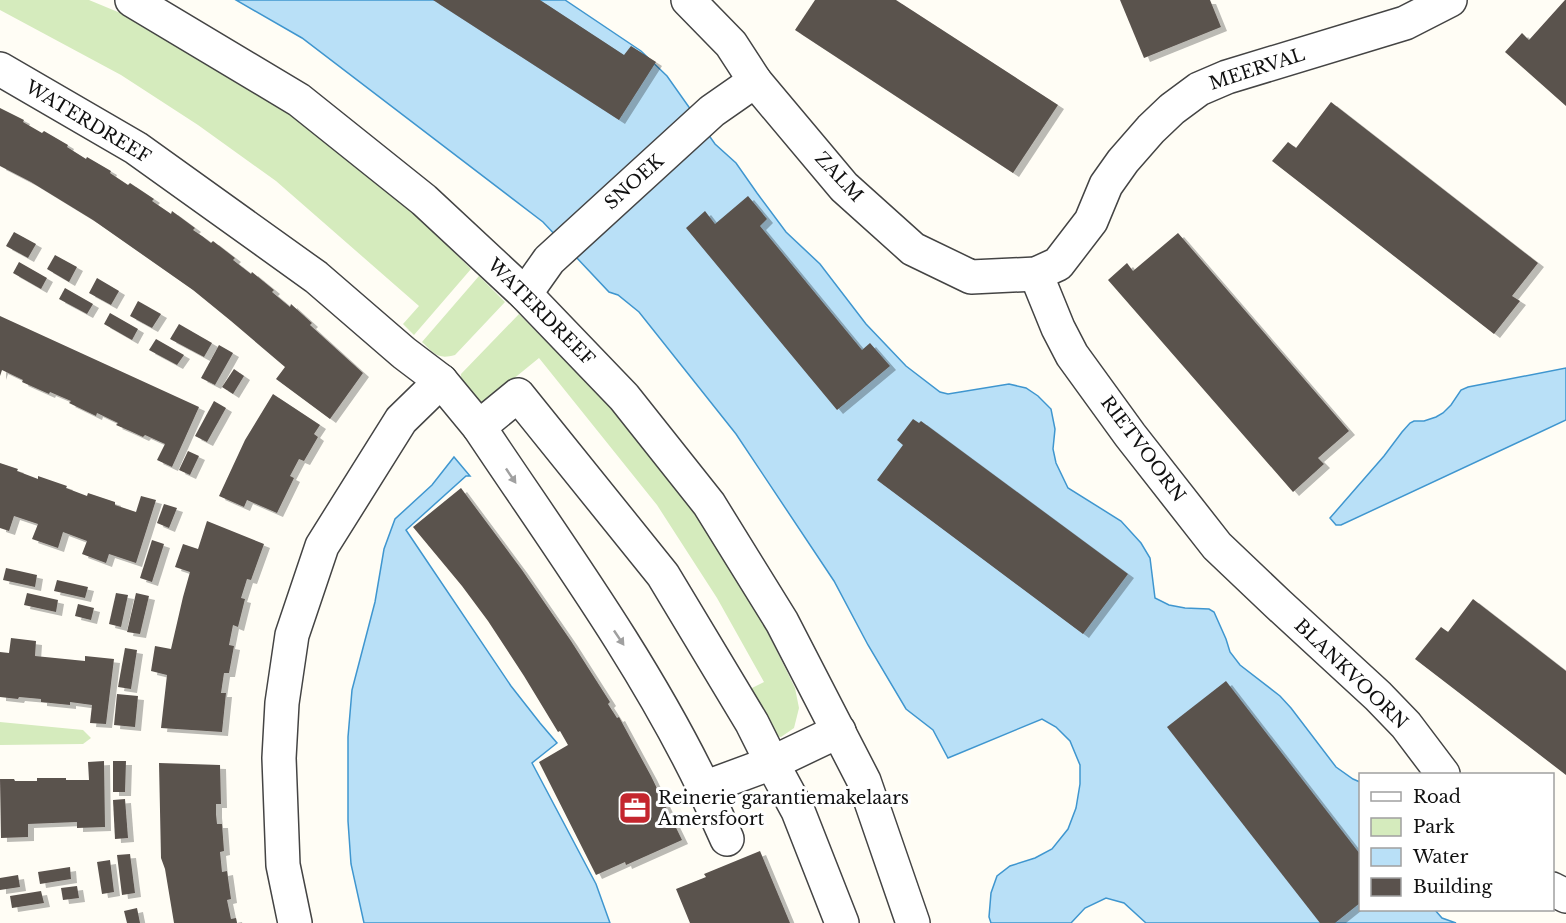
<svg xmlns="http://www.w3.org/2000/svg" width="1566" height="923" viewBox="0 0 1566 923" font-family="'Libre Baskerville',serif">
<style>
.green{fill:#d5ebbd}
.water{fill:#b9e0f7;stroke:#3f96cf;stroke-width:1.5}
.building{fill:#5a524d;filter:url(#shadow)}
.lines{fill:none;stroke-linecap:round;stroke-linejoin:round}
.minor-casing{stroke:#444;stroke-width:36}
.minor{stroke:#fff;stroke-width:33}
.oneway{fill:#a0a0a0}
.labels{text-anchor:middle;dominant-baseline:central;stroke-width:6;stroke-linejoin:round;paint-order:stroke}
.street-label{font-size:18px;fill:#111;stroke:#fff}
.poi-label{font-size:18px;fill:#111;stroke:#fff;text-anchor:start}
</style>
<defs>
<filter id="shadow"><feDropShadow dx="6" dy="4" stdDeviation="0" flood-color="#0004"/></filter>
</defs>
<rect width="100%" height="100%" fill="#fffdf5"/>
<g class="green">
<polygon points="0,0 89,0 130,17 278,106 381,180 471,269 414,335 403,324 419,306 276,181 198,125 121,75 0,10"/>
<path d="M479,276l26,26 -50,53c-18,5 -21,-2 -33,-13z"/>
<polygon points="519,314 635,432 696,512 740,576 795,688 799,708 794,728 781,737 767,734 742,693 764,682 717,598 657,505 539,358 484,403 472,402 460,391 461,374"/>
<polygon points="0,722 83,730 91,738 83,744 0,745"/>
</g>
<g class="water">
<polygon points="236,0 565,0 641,51 667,76 715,144 736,163 757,193 786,232 820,264 866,324 906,366 940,392 948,394 1009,384 1026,388 1038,396 1051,409 1055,429 1053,449 1056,463 1068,488 1121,521 1141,543 1150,558 1155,598 1169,605 1185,608 1209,609 1214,612 1226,639 1230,652 1240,665 1280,696 1291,708 1336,767 1353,779 1360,782 1360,910 1435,910 1442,918 1456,923 1146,923 1124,903 1106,898 1085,908 1071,923 991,923 989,917 991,893 997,876 1010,866 1035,858 1052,849 1068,829 1076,808 1080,784 1080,765 1070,741 1056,727 1042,719 948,758 933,730 906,709 868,645 834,581 736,434 639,312 618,295 609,292 543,222 302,38"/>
<polygon points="1566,368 1566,420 1341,525 1336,525 1330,518 1384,456 1402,432 1410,423 1414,421 1424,421 1436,417 1443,413 1451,405 1461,390 1468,387"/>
<polygon points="454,457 470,476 466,476 406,530 511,686 540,723 557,743 532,763 596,884 610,923 364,923 351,864 348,821 348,737 352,690 375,602 384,549 395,519 432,485"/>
</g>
<g class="building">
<polygon points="433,0 540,0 624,55 631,46 656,62 619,120"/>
<polygon points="815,0 896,0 1058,105 1013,173 795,30"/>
<polygon points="1120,0 1210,0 1221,27 1144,58"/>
<polygon points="1565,0 1566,0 1566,106 1505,52 1522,33 1529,40"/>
<polygon points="1331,102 1538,263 1512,296 1520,301 1494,334 1272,161 1288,142 1296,148"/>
<polygon points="0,108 24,120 23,122 42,133 44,131 68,145 67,147 86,159 87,157 111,171 110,173 128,185 130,183 154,199 152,201 171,214 172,211 195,228 193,230 202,236 211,243 213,241 235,258 233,260 251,274 252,272 274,290 272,292 290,307 291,304 312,323 310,325 363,373 330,419 276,379 285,367 231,321 193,290 93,220 31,182 0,166"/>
<polygon points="748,196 767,219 760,226 862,350 870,343 890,366 837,410 686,228 705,211 715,224"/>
<polygon points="14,232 36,244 28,258 6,246"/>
<polygon points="1178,233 1349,431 1318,458 1324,464 1293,492 1108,280 1127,263 1133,271"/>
<polygon points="55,255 77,267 69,282 47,269"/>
<polygon points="19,262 47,278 41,289 13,273"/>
<polygon points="97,278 119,291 111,305 89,293"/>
<polygon points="65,288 93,304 87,314 59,299"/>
<polygon points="138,301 161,314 152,328 130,316"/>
<polygon points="110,313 138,329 132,340 104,324"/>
<polygon points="0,316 199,407 172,467 157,460 165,444 145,435 143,437 130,431 116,425 118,423 97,413 96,416 69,403 71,401 50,392 49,394 22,382 23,380 2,370 0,376"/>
<polygon points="179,324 212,343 204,357 170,339"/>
<polygon points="156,339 184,355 177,365 149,350"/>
<polygon points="219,345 233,353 215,385 201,378"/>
<polygon points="234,369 244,376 233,394 222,387"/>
<polygon points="273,394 320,425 314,434 318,437 304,461 299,459 290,476 294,478 277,513 247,500 244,507 219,496 245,440"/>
<polygon points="214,401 226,408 207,442 195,436"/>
<polygon points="913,419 919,423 921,421 1128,574 1083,634 877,480 903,445 897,440"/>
<polygon points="188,451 199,456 190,475 179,470"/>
<polygon points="0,463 18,469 17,471 38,479 38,476 67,486 66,488 87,496 88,493 115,502 115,505 136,512 141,496 156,500 136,563 109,554 106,563 82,554 87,541 63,532 58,548 32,539 38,524 14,516 9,531 0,528"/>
<polygon points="461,488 522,570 571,641 610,702 608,704 617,718 619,717 651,776 682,840 626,865 625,862 596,875 539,762 568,745 560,731 558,732 524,676 488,621 462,586 413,527"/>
<polygon points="164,504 177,508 169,528 157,523"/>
<polygon points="207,521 264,544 251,580 247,579 241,598 245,599 238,627 233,625 229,645 234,646 229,673 224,673 221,693 226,693 222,732 161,728 167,675 151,671 155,646 171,649 183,597 190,572 175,567 183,544 198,549"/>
<polygon points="152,540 164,544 152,582 140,578"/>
<polygon points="6,568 37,575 35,587 3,580"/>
<polygon points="57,580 88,587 85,598 54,591"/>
<polygon points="27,593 58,600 56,612 24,605"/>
<polygon points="116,593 128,595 121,627 109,624"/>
<polygon points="136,593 149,596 140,634 127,632"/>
<polygon points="1473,599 1566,671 1566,775 1415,659 1441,627 1448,632"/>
<polygon points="78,604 94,608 91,620 75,616"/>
<polygon points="11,638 36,641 35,656 85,661 85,656 114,659 106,724 90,723 92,705 70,702 70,705 41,702 41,699 19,697 18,699 0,697 0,652 9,653"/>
<polygon points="125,648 137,650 131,689 118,687"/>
<polygon points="1226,681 1360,854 1360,903 1335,923 1320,923 1167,727"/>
<polygon points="117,694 138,696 135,727 114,725"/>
<polygon points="104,761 105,827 77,828 77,822 28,824 28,837 1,838 0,779 14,779 15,781 37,781 37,778 66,778 66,780 89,780 88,762"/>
<polygon points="113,761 126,761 125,792 113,792"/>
<polygon points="159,763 220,765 221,804 216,804 216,814 217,824 222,824 224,851 220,852 222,872 227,871 231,899 227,900 231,919 236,918 237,923 174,923 165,869 161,858"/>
<polygon points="125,799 128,838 115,839 113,800"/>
<polygon points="760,851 790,923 690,923 676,889 706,877 704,874"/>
<polygon points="130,854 135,893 122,895 117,855"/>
<polygon points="110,860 114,892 102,894 97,862"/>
<polygon points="70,867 71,879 40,884 38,872"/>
<polygon points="18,875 20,887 0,890 0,878"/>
<polygon points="77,886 79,898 63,900 61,888"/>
<polygon points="41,891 44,903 12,908 10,896"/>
<polygon points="137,908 140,923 127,923 124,911"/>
</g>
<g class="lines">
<g class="minor-casing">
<g id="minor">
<polyline points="132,0 299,100 424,200 525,294 624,397 709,504 782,622 864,781 913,923"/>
<polyline points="688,0 731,44 755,81 844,187 913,249 971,277 1036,274 1058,264 1091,221 1106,185 1123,161 1151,129 1172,109 1199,89 1227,77 1405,23 1450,0"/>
<polyline points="0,69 136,148 316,277 404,353 441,381 479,427 518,395 663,575 752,723 772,763 798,811 842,923"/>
<polyline points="1036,274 1058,328 1072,355 1130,435 1217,546 1278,604 1378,696 1406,725 1443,774"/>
<polyline points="525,294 549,260 712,111 755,81"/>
<path d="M479,427c78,117 164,234 225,361l68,-25 67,-32"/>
<polyline points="704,788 727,839"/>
<polyline points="1552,889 1566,896"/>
<polyline points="295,923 283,865 279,758 282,703 292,635 322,546 401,420 441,381"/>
</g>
</g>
<use href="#minor" class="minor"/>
</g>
<defs><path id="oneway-solid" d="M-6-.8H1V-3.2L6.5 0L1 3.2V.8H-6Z" transform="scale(1.5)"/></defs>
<g class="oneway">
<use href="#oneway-solid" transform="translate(511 476) rotate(56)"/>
<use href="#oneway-solid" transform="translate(619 638) rotate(56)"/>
</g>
<defs>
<g id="office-square" transform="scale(1.725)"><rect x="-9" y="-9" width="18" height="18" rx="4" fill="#c4262e" stroke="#fff"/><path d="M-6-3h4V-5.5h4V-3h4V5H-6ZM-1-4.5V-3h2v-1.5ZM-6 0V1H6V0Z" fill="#fff"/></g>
</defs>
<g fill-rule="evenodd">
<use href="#office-square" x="635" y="808"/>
</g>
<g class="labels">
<g class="street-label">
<text transform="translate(1257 69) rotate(-18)">MEERVAL</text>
<text transform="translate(88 122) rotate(31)">WATERDREEF</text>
<text transform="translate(839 177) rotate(47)">ZALM</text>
<text transform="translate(634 182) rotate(-42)">SNOEK</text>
<text transform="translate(541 312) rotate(45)">WATERDREEF</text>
<text transform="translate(1143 449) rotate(53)">RIETVOORN</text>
<text transform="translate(1351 674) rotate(44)">BLANKVOORN</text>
</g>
<g class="poi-label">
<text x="658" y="798">Reinerie garantiemakelaars<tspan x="658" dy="21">Amersfoort</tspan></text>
</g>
</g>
<rect x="1359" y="773" width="195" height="138" fill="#ffffff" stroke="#a0a0a0" stroke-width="1.5"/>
<rect x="1371" y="792" width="30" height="9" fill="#ffffff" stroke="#a0a0a0" stroke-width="1.5"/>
<text x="1413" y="803" font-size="18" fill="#111111">Road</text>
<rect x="1371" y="818" width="30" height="18" fill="#d5ebbd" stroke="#a0a0a0" stroke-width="1.5"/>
<text x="1413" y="833" font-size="18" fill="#111111">Park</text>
<rect x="1371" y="848" width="30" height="18" fill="#b9e0f7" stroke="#a0a0a0" stroke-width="1.5"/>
<text x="1413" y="863" font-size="18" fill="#111111">Water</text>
<rect x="1371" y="878" width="30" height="18" fill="#5a524d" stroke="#a0a0a0" stroke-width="1.5"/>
<text x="1413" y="893" font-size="18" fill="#111111">Building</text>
</svg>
